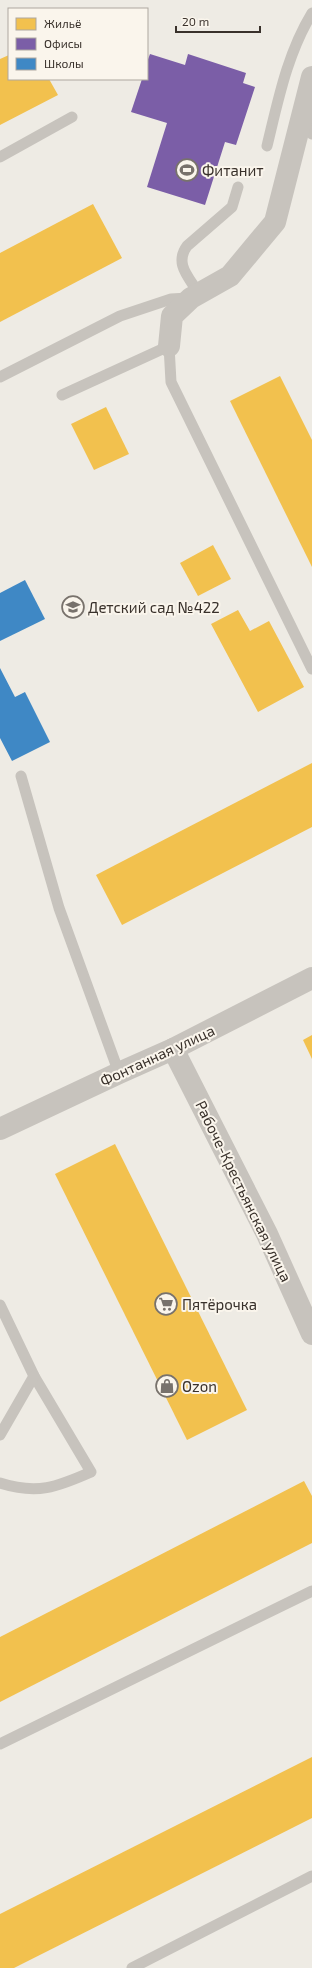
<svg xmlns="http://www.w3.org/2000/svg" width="312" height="1968" viewBox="0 0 312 1968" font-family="'Exo 2',sans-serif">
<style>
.homes{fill:#f2c14e}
.offices{fill:#7b5ea7}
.schools{fill:#3f88c5}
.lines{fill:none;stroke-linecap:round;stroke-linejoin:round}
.lane{stroke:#c7c3bd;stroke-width:11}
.street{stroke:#c7c3bd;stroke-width:22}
.labels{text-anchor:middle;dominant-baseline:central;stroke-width:4;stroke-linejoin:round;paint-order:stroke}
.poi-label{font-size:15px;fill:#39312b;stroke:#faf5ec;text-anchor:start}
.street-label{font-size:15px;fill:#39312b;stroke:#faf5ec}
</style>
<rect width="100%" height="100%" fill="#eeebe4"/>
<g class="homes">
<polygon points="9,55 9,79 49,79 58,95 0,125 0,59"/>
<polygon points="93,204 122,258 0,322 0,253"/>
<polygon points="280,376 312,440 312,567 230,401"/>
<polygon points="106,407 129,454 94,470 71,424"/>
<polygon points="213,545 231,579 198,596 180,563"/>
<polygon points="238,610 250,631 269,621 304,687 258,712 211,624"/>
<polygon points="312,763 312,827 122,925 96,875"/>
<polygon points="312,1035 312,1059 303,1040"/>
<polygon points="115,1144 247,1410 187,1440 55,1174"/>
<polygon points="304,1481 312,1496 312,1543 0,1702 0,1637"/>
<polygon points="312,1757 312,1818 14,1968 0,1968 0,1914"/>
</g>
<polygon class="offices" points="150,54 185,65 188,54 246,73 243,83 255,87 236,145 225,142 205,205 147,187 167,123 131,112 142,79 147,79 147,62"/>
<g class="schools">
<polygon points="25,580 45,619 0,641 0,593"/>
<polygon points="0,668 15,697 25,692 50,742 12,761 0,738"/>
</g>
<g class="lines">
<g class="lane">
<polyline points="303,116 312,134"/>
<path d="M267,146c11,-45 20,-92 45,-133"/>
<polyline points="0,157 72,117"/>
<path d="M199,294c-10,-17 -25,-30 -12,-48l45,-39 6,-20"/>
<polyline points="0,377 120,316 171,299 188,298"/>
<polyline points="62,395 169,346 171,382 312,669"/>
<polyline points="21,776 59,908 119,1073"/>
<path d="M0,1305l34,71 57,96c-34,15 -54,23 -91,11"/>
<polyline points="0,1435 34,1376"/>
<polyline points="0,1744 312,1591"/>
<polyline points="132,1968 312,1876"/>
</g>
<g class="street">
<polyline points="169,346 172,316 191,298 230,276 275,222 312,77"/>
<polyline points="173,1049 267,1234 312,1334"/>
<polyline points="0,1129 119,1073 173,1049 312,978"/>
</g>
</g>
<defs>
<g id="stadium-ring" transform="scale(1.15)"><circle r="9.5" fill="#faf5ec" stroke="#78726c" stroke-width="1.5"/><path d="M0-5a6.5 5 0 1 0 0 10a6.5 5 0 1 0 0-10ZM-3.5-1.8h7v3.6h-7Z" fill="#78726c"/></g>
<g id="school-ring" transform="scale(1.15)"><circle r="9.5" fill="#faf5ec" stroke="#78726c" stroke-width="1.5"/><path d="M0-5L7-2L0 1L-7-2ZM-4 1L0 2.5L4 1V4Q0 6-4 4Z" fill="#78726c"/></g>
<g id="supermarket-ring" transform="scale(1.15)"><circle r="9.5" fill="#faf5ec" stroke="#78726c" stroke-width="1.5"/><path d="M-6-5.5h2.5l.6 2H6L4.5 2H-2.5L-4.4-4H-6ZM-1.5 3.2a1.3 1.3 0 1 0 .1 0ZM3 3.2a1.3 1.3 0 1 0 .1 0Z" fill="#78726c"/></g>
<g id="shop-ring" transform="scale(1.15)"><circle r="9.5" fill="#faf5ec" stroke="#78726c" stroke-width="1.5"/><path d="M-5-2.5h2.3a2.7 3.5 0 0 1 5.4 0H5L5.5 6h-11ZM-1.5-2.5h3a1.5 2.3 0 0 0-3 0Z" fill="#78726c"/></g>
</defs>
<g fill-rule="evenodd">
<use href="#stadium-ring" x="187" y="170"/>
<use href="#school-ring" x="73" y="607"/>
<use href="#supermarket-ring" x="166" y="1304"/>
<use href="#shop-ring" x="167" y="1386"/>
</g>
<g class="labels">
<g class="poi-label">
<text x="202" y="170">Фитанит</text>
<text x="88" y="607">Детский сад №422</text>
<text x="182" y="1304">Пятёрочка</text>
<text x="182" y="1386">Ozon</text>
</g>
<g class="street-label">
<text transform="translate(157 1055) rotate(-25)">Фонтанная улица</text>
<text transform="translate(244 1191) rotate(64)">Рабоче-Крестьянская улица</text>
</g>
</g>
<rect x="8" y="8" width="140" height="72" fill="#faf5ec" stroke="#ada79f"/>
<rect x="16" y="18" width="20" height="12" fill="#f2c14e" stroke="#ada79f"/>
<text x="44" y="28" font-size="12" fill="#39312b">Жильё</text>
<rect x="16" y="38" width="20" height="12" fill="#7b5ea7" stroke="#ada79f"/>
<text x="44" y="48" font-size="12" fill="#39312b">Офисы</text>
<rect x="16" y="58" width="20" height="12" fill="#3f88c5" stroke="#ada79f"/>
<text x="44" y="68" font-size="12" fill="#39312b">Школы</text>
<path d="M176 26v6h84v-6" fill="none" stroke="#39312b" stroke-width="2"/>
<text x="182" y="26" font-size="12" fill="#39312b" stroke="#faf5ec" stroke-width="3" paint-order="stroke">20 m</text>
</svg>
